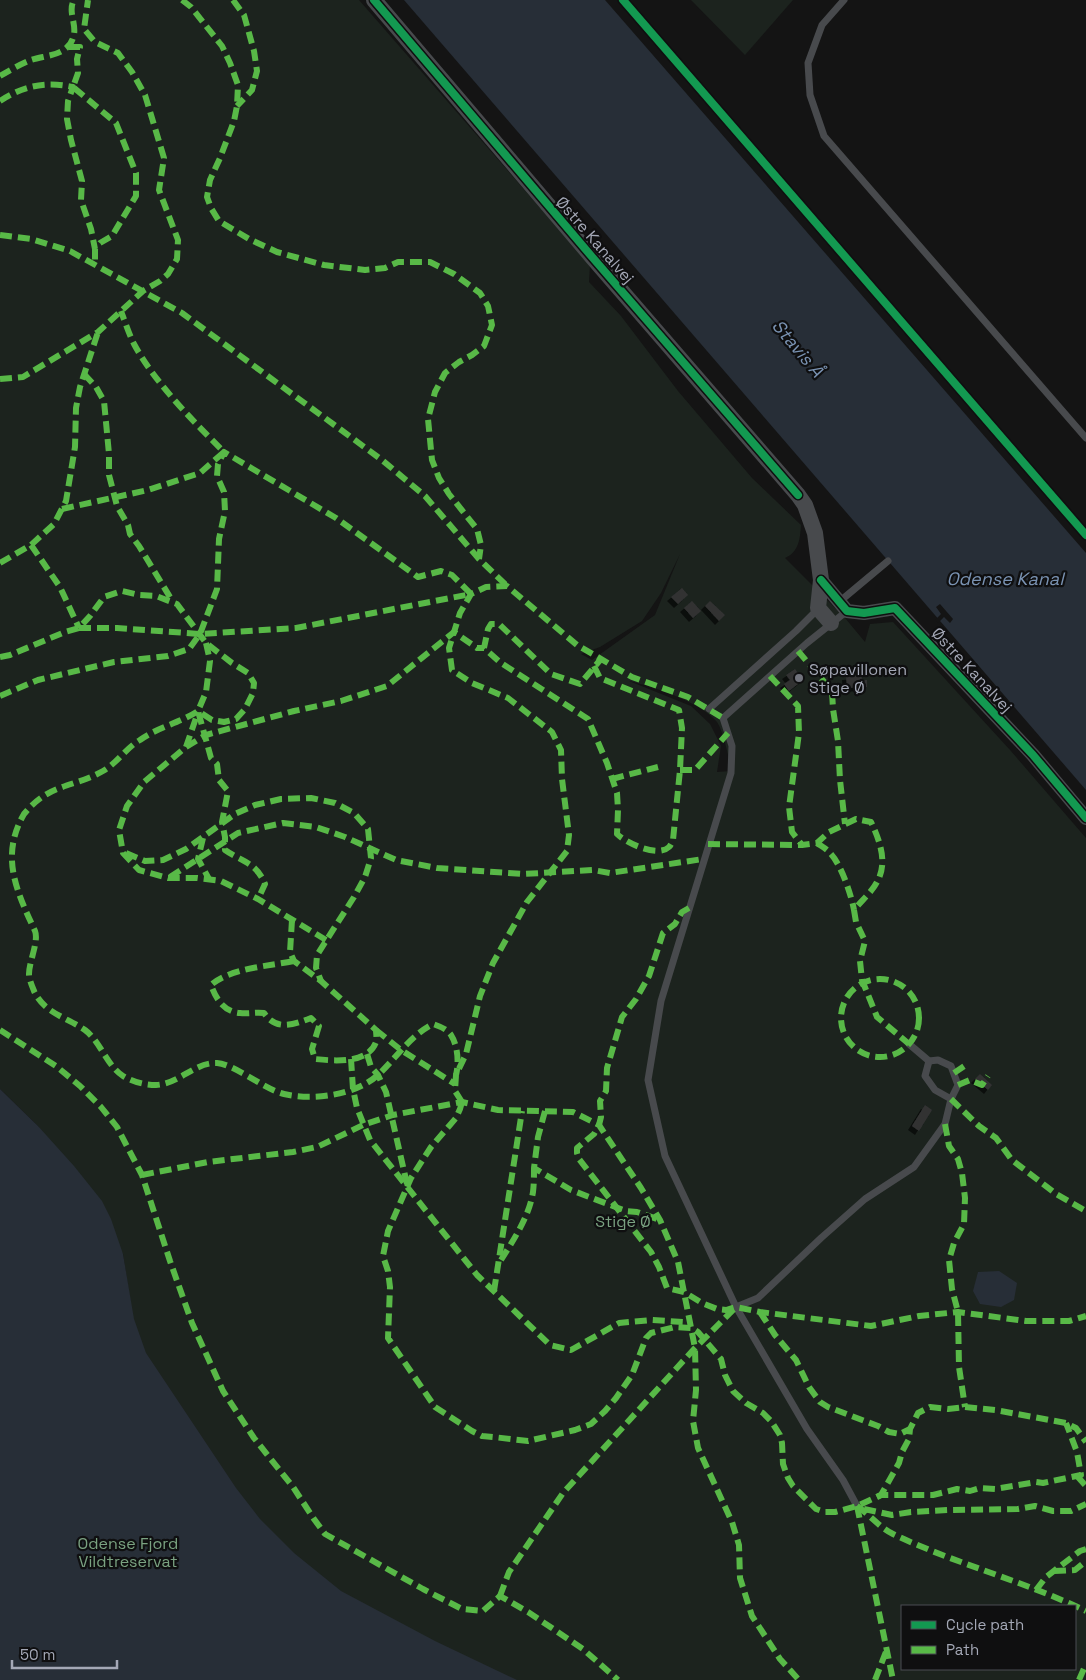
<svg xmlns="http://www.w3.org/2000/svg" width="1086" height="1680" viewBox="0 0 1086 1680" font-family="'Space Grotesk',sans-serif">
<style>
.green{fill:#1c231e;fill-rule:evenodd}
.water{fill:#272e37}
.pier{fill:#141414}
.building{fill:#323233;filter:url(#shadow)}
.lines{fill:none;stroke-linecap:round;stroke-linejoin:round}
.service{stroke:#484a4d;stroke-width:7}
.minor{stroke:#484a4d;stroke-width:14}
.tertiary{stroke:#484a4d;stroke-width:16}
.quiet{stroke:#58b947;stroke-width:6;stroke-dasharray:12 6;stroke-linecap:butt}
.cycleway-casing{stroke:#0f0f10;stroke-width:11}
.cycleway{stroke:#139951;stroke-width:8}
.poi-dot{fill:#72747d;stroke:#0f0f10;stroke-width:2}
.labels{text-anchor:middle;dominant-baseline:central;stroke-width:4.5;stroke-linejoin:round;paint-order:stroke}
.street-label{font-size:16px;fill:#a4a8b6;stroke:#0f0f10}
.poi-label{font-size:16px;fill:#a4a8b6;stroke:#0f0f10;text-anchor:start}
.park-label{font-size:16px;fill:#7aa281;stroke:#0f0f10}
.water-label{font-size:18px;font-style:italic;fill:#7a93b3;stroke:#0f0f10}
</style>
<defs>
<filter id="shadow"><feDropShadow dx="-4" dy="4" stdDeviation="0" flood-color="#0009"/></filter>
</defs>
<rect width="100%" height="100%" fill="#141414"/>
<g class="green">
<path d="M0,0h359l231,265 -1,17 32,34 57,75 74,87 49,47c-1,14 -2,27 -16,33l60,60 20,24 5,-18 23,-2 117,128 76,88v842h-1086v-582l131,207 -8,-51 -85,-128 -38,-37zM680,554l-25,61 -63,45 -11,-6 19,-7 42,-26 19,-28zM629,681c24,5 73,22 88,41 6,8 13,39 14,49l-14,1 4,-26 -11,-22 -19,-18zM902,1606h173v63h-173z"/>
<polygon points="691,0 793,0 745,55"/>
</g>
<g class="water">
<polygon points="404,0 605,0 1086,553 1086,790"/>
<polygon points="0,1089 38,1126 74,1166 102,1201 111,1219 123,1254 134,1319 146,1353 236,1488 260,1519 294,1553 341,1591 435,1641 517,1680 0,1680"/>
<polygon points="999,1271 1017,1283 1014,1300 1001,1307 980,1304 973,1291 978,1272"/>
</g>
<polygon class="pier" points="940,604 953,619 950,623 944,617 938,623 935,620 941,614 936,607"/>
<g class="building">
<polygon points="682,588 688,595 678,604 671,597"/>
<polygon points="692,601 701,611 693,618 684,608"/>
<polygon points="710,601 725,615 719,621 705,606"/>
<polygon points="795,669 803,680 789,691 784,684 790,680 786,675"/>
<polygon points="862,675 862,680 867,680 867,687 847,688 846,676"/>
<polygon points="980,1074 992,1085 988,1090 975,1079"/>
<polygon points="925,1105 932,1110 919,1131 912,1126"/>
</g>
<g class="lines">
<g class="service">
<polyline points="844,0 822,25 808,63 810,95 824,136 1086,438"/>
<polyline points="839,602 888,561"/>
<polyline points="847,611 807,643 723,718 732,746 731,773 661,1001 648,1080 665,1156 736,1307 807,1429 843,1480 857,1506"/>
<polyline points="709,709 796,631 818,609"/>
<polyline points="929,1061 938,1060 951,1066 958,1085 951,1099"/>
<polyline points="736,1307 758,1298 821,1238 865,1199 914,1167 945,1124 951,1099 935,1090 925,1076 929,1061 909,1044"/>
</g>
<polyline class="minor" points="821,580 847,611 864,613 895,608 1033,755 1086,818"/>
<polyline class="tertiary" points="374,0 593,258 798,495 805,505 815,533 821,580 818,608 831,623"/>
<g class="quiet">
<polyline points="182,0 191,7 222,46 230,63 238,85 237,106 234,121 220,158 210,180 207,197 211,208 219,221 249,239 277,252 324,265 365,270 385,268 398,262 430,262 454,274 480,293 488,306 492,325 484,346 472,355 459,362 445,373 435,392 428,419 432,460 439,478 449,494 477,529 481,545 479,559"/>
<polyline points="233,0 244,15 254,51 257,71 252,90 237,106"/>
<polyline points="69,47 80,47 77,59 78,73 73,87 116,123 136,173 136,196 112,236 100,243 95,249 95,265"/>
<path d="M0,76c10,-6 21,-12 31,-16 15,-5 36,-4 42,-22 5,-13 -6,-26 1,-38"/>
<path d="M0,101c23,-15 45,-20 73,-14l-5,14 -1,18 4,21 11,41 -1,19 10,29 4,20"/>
<polyline points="0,235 31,239 70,251 182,313 382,460 425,496 479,559 507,586"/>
<polyline points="84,374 96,387 104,401 109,454 109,475 117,506 128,525 130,534 139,546 173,602"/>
<polyline points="0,379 23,377 98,332 143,291 160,281 168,274 177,259 178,240 159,190 164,158 145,95 132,72 118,53 95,42 84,29 88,0"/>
<path d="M62,509l86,-19 52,-17 24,-21c-31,-31 -69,-69 -90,-108 -5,-10 -9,-22 -13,-33"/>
<polyline points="31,545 60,587 79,628"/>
<polyline points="0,563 31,545 54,524 66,501 75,447 76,408 80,387 98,332"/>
<polyline points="79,628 117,628 200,634 296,628 471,594"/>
<path d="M206,643l4,18 -4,31 -8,19 13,47 6,6 2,16 9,11 -6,31 3,15v13c17,12 31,12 40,34l-7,15"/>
<polyline points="798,651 832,691 833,709 838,741 840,780 845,824"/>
<path d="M0,657l10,-2 55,-23 14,-4 11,-12 14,-19 18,-6 17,4 17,1 21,8 29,39 26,20 16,10 6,10 -1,10 -8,16 -9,10 -12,3 -12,-2 -14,-9c-18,12 -40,16 -58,29 -14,8 -23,23 -37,31 -30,17 -54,12 -79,43 -24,42 -8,76 11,117 4,10 -6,31 -6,43 0,5 3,12 5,17 10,22 32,26 51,39 15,11 22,36 38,46 10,6 22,9 33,9 23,-1 39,-23 61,-22 17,1 47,26 67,31 29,7 73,1 95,-20 18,-17 32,-39 54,-50 6,2 14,5 18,11 7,11 8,28 5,40"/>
<path d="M594,666l6,12 79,32 3,18 -2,42 -7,70c-1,2 -2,5 -4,7 -11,11 -43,-4 -52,-13l1,-24 -1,-17 -10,-30 -19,-44 -87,-56 -17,-15 4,-19 3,-5h8l52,50 29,10 21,-25"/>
<path d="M770,676l28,30 1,27 -10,74 3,25 10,13 15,-2 12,-11 27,-13 15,3c9,19 17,41 6,60 -5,10 -16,19 -23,28l2,12 9,19 -5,20 2,19 15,37 32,27"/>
<polyline points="0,696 38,680 114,662 168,656 189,649 200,634 217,589 219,539 225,511 224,492 217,476 218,464 224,452 336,518 418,577 441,571 452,575 471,594"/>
<polyline points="186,747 198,712"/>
<polyline points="680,770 695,770 728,733"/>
<polyline points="612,779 658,767"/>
<polyline points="203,838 198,859 209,879"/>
<path d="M817,843c4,3 10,6 13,10 11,11 21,41 24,57"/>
<polyline points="708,844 802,845"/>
<polyline points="126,853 145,861 163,860 186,849 235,814 255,805 281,799 311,798 335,803 354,813 368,829 371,858 365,877 354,897 317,955 316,968 321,981"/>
<polyline points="170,877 238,833 283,823 316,827 345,837 396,860 437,868 523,874 593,870 610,873 703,859"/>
<polyline points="689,908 682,912 675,924 663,933 649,976 636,999 622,1017 607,1068 606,1091 600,1101 601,1117 599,1125 594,1134 577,1148 577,1153 579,1159 651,1252 659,1267 667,1288 684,1292 702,1303 717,1309 726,1310 736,1307 760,1312 871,1326 919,1316 958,1312 1026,1321 1069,1321 1086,1316"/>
<path d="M292,920l-2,32 4,9 27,20 55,49c0,3 1,9 0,12 -8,22 -42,19 -61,17l-3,-10 7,-23 -8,-8c-18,7 -35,13 -47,-5 -9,-1 -16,1 -24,0 -16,-1 -24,-14 -29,-28 19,-17 59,-19 83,-24"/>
<polyline points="326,940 258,899 221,881 197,878 168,878 139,870 123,853 119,830 127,806 144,782 186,747 206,735 294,711 341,701 387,686 454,632 477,648 484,648"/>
<circle cx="880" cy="1018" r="39"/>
<polyline points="0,1030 56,1066 80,1086 101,1107 117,1127 142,1175 170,1261 192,1323 223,1391 254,1438 293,1487 314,1519 325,1534 423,1589 462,1609 483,1611 500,1596 528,1612 583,1649 618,1680"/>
<polyline points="376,1030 401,1050 455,1084"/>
<polyline points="367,1054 371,1067 378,1075 386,1092 407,1184"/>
<polyline points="351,1059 353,1089 357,1108 370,1140 477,1275 550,1345 571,1350 619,1323 652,1320 683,1322"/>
<polyline points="954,1073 966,1065"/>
<polyline points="958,1085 970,1080 982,1085 988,1076"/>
<polyline points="951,1099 979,1126 996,1138 1012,1160 1056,1194 1086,1211"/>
<polyline points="462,1102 460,1109 456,1118 431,1147 411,1178 388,1231 383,1256 388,1271 390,1287 388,1338 435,1407 472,1431 482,1436 493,1437 528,1441 575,1430 591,1424 605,1411 616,1398 632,1375 646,1338 651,1333 675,1327 692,1328 698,1332 721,1359 725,1375 733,1391 746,1403 763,1413 771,1421 780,1435 782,1443 783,1464 788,1478 793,1486 816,1509 825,1512 835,1512 857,1506 881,1495 933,1495 957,1489 970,1491 980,1488 995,1489 1036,1482 1043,1483 1081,1475 1077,1452 1066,1423"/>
<polyline points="462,1102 455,1091 456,1075 466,1054 480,996 493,963 527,902 567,851 569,835 562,779 561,750 552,732 508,698 472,683 452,670 449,648 460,613 471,594 486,587 507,586 577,645 632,677 688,697 723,718"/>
<polyline points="545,1111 538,1137 534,1168 571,1190 618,1208 626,1211 637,1212 660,1220"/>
<polyline points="945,1124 949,1146 958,1159 962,1173 965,1198 964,1224 954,1243 949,1260 952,1289 958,1312 959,1367 965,1407"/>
<polyline points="142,1175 208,1162 293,1152 317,1147 363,1125 393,1115 462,1102 498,1110 573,1112 599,1125 641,1188 660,1220 678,1262 695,1348 696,1390 693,1421 698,1448 732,1522 739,1545 740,1578 752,1616 780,1659 799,1680"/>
<path d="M501,1260c13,-21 28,-43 32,-68 1,-8 1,-17 1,-24"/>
<polyline points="494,1291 522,1111"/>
<polyline points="760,1312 775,1335 796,1360 809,1387 820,1402 828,1407 878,1426 889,1432 900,1434 910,1429"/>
<polyline points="1077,1476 1086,1486"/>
<polyline points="877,1497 881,1495 899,1463 902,1452 909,1439 910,1429 918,1413 930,1407 948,1409 965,1407 995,1410 1066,1423 1076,1428 1086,1442"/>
<path d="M857,1506c13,9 22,21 36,28 63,30 131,47 193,77"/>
<polyline points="857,1506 893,1680"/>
<polyline points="864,1509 892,1515 911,1512 949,1510 1018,1509 1035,1506 1053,1511 1071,1511 1086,1504"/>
<polyline points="1054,1571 1075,1570 1086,1561"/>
<polyline points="1036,1590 1046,1577 1080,1551 1086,1549"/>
<polyline points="500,1596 509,1572 563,1493 695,1348 734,1309"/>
<polyline points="875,1680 887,1649"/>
<polyline points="1079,1680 1086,1664"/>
</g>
<g class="cycleway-casing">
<g id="cycleway">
<polyline points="374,0 593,258 798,495"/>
<polyline points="623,0 1086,535"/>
<polyline points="821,580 847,611 864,613 895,608 1033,755 1086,818"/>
</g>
</g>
<use href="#cycleway" class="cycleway"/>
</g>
<circle class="poi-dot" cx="799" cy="678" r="5"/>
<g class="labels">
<g class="street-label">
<text transform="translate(595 240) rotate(49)">Østre Kanalvej</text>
<text transform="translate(972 670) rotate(47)">Østre Kanalvej</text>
</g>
<g class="poi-label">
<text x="809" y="669">Søpavillonen<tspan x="809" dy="18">Stige Ø</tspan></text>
</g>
<g class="park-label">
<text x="623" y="1221">Stige Ø</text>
<text x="128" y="1543">Odense Fjord<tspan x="128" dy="18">Vildtreservat</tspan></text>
</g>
<g class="water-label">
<text transform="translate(798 348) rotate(50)">Stavis Å</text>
<text x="1005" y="578">Odense Kanal</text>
</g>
</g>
<rect x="901" y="1605" width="175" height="65" fill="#0f0f10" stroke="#4b4c52"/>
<rect x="911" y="1621" width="25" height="8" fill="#139951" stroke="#4b4c52"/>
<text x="946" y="1630" font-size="15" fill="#a4a8b6">Cycle path</text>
<rect x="911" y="1646" width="25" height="8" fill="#58b947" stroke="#4b4c52"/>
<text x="946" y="1655" font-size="15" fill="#a4a8b6">Path</text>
<path d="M12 1660v8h105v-8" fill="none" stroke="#a4a8b6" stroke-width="2.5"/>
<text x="20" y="1660" font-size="15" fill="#a4a8b6" stroke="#0f0f10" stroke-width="4" paint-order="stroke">50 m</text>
</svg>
